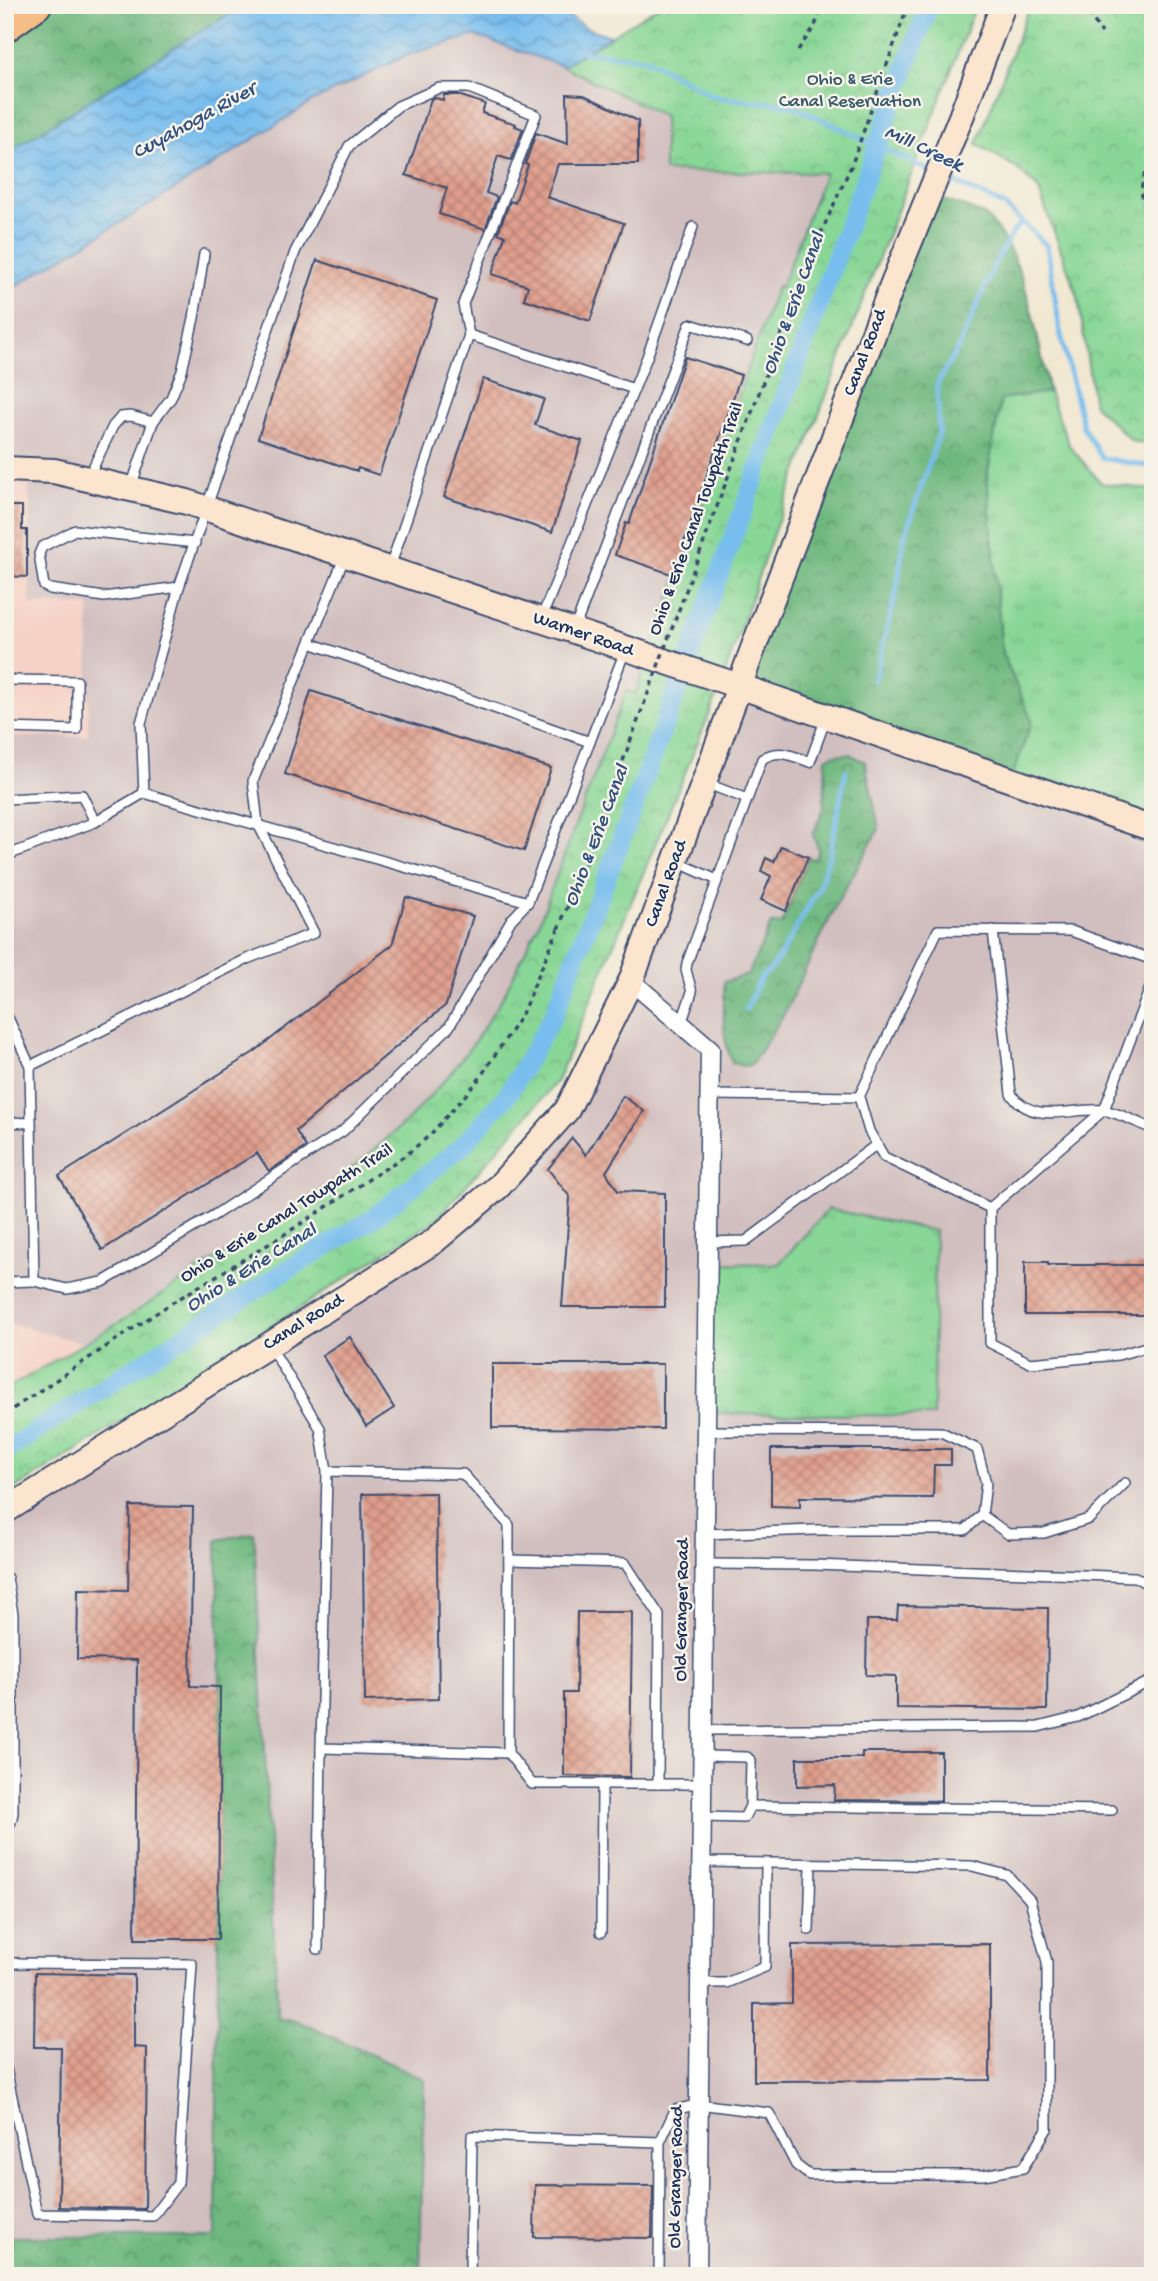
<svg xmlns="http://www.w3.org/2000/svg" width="1158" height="2281" viewBox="0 0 1158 2281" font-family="'Gochi Hand',sans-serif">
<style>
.built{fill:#f6d1c5}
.industrial{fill:#d1bfbf}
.grass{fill:url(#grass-tufts);stroke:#52837a;stroke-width:2}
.forest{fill:url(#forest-crowns);stroke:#44746e;stroke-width:2}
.park{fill:url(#park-crowns);stroke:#52837a;stroke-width:2}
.water{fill:url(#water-waves);stroke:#4976a6;stroke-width:2}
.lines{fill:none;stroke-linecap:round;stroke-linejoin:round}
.stream{stroke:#77bdee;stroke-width:5}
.canal{stroke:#77bdee;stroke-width:19}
.building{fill:url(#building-cross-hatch)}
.lane-casing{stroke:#3b4b6f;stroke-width:12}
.street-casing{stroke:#3b4b6f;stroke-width:21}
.secondary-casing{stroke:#3b4b6f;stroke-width:28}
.primary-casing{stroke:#3b4b6f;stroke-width:32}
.path{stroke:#3b4b6f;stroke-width:3.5;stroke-dasharray:5 5;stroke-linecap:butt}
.lane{stroke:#fff;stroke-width:9}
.street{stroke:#fff;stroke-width:18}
.secondary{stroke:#fbe5cf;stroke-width:24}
.primary{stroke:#f6be87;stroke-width:28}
.path-bridge{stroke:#3b4b6f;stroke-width:3.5;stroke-dasharray:5 5;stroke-linecap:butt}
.labels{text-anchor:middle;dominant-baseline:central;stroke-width:5;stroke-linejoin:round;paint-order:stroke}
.park-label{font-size:19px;fill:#36596c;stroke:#f7f3e8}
.street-label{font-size:19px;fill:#1b2f5e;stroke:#f7f3e8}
.water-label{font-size:21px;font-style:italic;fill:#325282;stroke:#f7f3e8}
</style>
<defs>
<pattern id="grass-tufts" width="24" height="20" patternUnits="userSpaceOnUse" patternTransform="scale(1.75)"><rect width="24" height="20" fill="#89d796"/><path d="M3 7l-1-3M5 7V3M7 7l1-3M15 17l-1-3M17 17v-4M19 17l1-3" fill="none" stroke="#76b984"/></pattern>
<pattern id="forest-crowns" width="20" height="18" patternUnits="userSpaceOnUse" patternTransform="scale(1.75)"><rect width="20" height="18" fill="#6eb87f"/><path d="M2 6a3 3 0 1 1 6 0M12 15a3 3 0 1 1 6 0" fill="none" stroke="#5a966b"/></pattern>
<pattern id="park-crowns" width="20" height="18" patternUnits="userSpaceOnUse" patternTransform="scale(1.75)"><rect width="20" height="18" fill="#89d796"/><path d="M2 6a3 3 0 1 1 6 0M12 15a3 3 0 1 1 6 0" fill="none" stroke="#76b984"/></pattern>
<pattern id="water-waves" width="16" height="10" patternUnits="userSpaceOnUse" patternTransform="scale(1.75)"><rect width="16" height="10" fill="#77bdee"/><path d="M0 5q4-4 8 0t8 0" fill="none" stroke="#619ac4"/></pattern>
<pattern id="building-cross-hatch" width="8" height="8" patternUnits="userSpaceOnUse" patternTransform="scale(1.75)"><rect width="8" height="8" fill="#e09e8b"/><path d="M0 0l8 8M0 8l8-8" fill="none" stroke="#b58175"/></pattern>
</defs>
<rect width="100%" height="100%" fill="#f7f3e8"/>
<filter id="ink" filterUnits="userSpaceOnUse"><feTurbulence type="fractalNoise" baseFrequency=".0143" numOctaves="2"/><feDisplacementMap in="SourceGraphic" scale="14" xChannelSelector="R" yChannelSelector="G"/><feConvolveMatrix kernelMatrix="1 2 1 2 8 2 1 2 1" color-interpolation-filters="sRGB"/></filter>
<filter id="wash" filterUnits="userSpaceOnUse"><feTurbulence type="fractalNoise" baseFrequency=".00686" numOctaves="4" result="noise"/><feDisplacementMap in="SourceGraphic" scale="28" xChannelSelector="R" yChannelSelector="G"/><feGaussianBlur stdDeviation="1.57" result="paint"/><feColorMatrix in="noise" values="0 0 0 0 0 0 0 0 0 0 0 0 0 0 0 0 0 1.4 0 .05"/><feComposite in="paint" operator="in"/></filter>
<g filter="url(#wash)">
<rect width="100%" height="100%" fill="#f1e8d2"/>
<g class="built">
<polygon points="5,469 29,470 30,604 89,605 88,737 5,737"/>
<polygon points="5,1322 83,1343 5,1390"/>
</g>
<g class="industrial">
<polygon points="474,35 562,66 664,116 664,171 825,173 743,379 664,617 635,694 625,692 538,925 504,995 473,1044 449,1075 410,1118 366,1157 319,1191 83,1343 5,1322 5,737 88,736 89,606 30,604 29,470 5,469 5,292 156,201 313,101 407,55"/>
<polygon points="739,686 1153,829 1153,2276 5,2276 5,1511 433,1242 567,1110"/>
</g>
<g class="grass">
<polygon points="1049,392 1070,447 1101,483 1153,490 1153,829 1011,780 1031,721 1002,653 987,476 1001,399"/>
<polygon points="828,1209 935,1231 933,1416 706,1413 708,1263 779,1264"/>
</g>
<g class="forest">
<polygon points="37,5 245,5 185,41 5,154 5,28"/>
<path d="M929,195c13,5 48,14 56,21 42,38 52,123 64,176l-48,7 -14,77 15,177 30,68 -21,59 -272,-94z"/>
<path d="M849,754l16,8 14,67 -41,72 -54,113 -33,51 -10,1 -9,-4c-12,-31 -7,-49 -8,-80l24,-7 23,-51h11l26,-67 6,3 5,-10 -6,-15 11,-28 2,-49 7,-3z"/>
<polygon points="254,1533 278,2019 293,2019 424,2079 420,2276 5,2276 5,2237 216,2237 220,1687 217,1540"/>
</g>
<g class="park">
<path d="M661,5h315l-203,529 -54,157 -162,390 -120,138 -219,142 -213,134v-105l116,-69 198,-130 47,-34 44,-39 39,-43 24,-31 31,-49 34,-70 88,-234 9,3c51,-135 92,-273 142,-408l4,1 44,-114 -161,-2v-55l-102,-50z"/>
<polygon points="1030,5 1153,5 1153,445 1132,441 1094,405 1078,297 1038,188 1015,167 977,144"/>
</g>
<polygon class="water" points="245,5 550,5 589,29 611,36 562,66 474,35 407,55 313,101 156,201 5,292 5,154 185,41"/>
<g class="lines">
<g class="stream">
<polyline points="580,47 585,52 646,59 715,97 791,105 931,171"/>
<polyline points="943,177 1004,205 1047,246 1060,331 1083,427 1102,458 1153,467"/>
<polyline points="874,681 897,589 904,538 939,434 937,384 960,345 997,259 1013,232 1022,222"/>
<polyline points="746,1009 761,977 771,969 782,953 819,888 830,853 846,771"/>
</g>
<polyline class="canal" points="5,1451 287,1270 372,1219 461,1147 508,1094 553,1016 635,804 929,5"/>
</g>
<g id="blocks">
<g class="building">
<polygon points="567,94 584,95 638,121 638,164 558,164 547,197 624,223 590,321 524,299 528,286 492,274 505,236 498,233 510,201 515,203 528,165 525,164 536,133 568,144"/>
<polygon points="444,95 458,95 485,104 482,113 516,124 515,126 523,129 511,160 498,156 486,193 497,197 485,229 439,214 447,188 406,175 431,99 435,98 443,100"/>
<polygon points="317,260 437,300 379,475 358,468 357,471 258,438"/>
<polygon points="685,357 741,375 684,542 688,543 677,576 615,555 626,523 629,524"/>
<polygon points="483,379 544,399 535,425 582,441 552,532 444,497"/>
<polygon points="5,506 22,506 22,530 27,530 27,577 5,576"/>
<polygon points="311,691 551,768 524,851 285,774"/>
<polygon points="781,846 808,857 786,911 761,900 771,876 761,871 766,858 774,862"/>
<polygon points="406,897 473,916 446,1005 296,1131 306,1147 269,1171 257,1153 102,1250 59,1176 254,1052 392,945"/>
<polygon points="623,1096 644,1111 606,1172 618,1191 665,1193 665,1307 562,1307 570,1197 548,1169 572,1138 586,1155"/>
<polygon points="1025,1262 1048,1262 1048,1265 1149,1265 1149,1315 1025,1315"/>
<polygon points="350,1337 394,1408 366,1426 322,1355"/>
<polygon points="492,1364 663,1364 663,1429 492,1428"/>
<polygon points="771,1449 951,1449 951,1465 934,1465 933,1498 800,1497 800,1507 771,1506"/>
<polygon points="436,1493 439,1699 365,1701 362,1494"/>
<polygon points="130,1506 193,1507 190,1686 220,1687 218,1939 135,1939 137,1660 77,1659 78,1589 128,1590"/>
<polygon points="898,1606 1048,1608 1047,1710 896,1708 896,1676 866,1675 867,1620 897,1620"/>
<polygon points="577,1612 632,1612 630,1777 564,1776 564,1693 576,1693"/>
<polygon points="862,1752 941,1752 941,1801 834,1800 835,1785 797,1786 797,1758 862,1758"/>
<polygon points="990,1944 990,2080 754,2081 754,2004 792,2003 792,1945"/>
<polygon points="35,1973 134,1975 134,2047 147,2048 145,2209 59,2207 61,2047 34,2047"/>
<polygon points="535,2185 653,2186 652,2238 534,2237"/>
</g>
</g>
</g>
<g filter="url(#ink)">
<use href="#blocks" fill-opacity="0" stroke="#3b4b6f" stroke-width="2"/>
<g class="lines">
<g class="lane-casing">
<g id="lane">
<polyline points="88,478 113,426 121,417 131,416 153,422"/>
<polyline points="131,487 153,422 171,398 182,371 194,318 204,254"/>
<polyline points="345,556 253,781 258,824 314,933 247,959 30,1066 34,1281 67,1289 103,1282 216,1214 343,1131 449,1027 511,920 528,902 625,651"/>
<polyline points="390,567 469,335 634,389"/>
<polyline points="179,587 104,597 50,589 44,586 39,554 42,547 75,530 195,543"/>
<polyline points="541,619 647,357 693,227"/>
<polyline points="574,630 690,324 747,341"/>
<polyline points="310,643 590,742"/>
<polyline points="5,680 77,681 77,730 5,728"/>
<polyline points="705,783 747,799"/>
<polyline points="144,793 528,902"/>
<polyline points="5,799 82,795 95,822"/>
<polyline points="5,856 95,822 144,793 141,723 179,587 295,252 349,146 398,106 439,88 469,88 536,115 463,304 469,335"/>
<polyline points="677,862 717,880"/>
<path d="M993,930l18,164c23,31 57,14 91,16 16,2 35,13 51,19"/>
<polyline points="1153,960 1071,931 938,930 859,1097 869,1131 884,1157 990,1208 990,1343 1030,1363 1118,1355 1153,1345"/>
<polyline points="5,1011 30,1066"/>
<path d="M681,1024l11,-32 -6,-22 1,-7 75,-204c17,-11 31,-3 48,3l16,-44"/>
<polyline points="710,1095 859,1097"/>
<polyline points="5,1124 8,1122 30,1123"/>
<polyline points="990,1208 1104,1110 1153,980"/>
<polyline points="708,1242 746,1241 876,1145"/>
<polyline points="5,1282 34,1281"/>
<polyline points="270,1346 320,1428 327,1471 321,1748 508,1753 509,1525 463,1474 327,1471"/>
<polyline points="982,1515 1008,1534 1044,1533 1089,1519 1125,1483"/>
<polyline points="705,1534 815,1530 965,1530 982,1515 986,1483 977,1449 941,1432 706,1431"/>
<polyline points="509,1560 625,1563 659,1615 658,1784"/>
<polyline points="705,1564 815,1565 1135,1577 1153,1587"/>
<polyline points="703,1730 1038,1727 1078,1717 1153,1680"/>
<polyline points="508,1753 532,1784 702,1784"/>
<polyline points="750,1806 1112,1810"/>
<polyline points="702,1817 744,1818 750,1806 751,1761 747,1757 703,1756"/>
<polyline points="5,1829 11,1822 13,1813 13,1614 7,1578"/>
<polyline points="809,1930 811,1864"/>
<polyline points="601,1932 602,1784"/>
<polyline points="318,1949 321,1748"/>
<polyline points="5,1963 192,1964 178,2183 153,2216 37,2214 5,2064"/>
<polyline points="700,1983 726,1983 765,1967 766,1863"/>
<polyline points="470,2276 472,2136 660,2142"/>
<polyline points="659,2276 660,2142 675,2110 699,2104 769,2113 796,2165 809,2175 983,2175 1023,2168 1047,2129 1047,1962 1030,1900 1007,1875 972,1866 702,1862"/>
</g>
</g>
<g class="street-casing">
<polyline id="street" points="631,981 710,1049 697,2276"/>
</g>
<g class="secondary-casing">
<g id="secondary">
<polyline points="5,469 54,471 187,502 739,686 1153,829"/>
<polyline points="5,1511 433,1242 499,1186 567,1110 631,981 754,646 893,283 961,117 1003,5"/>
</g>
</g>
<g class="primary-casing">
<polyline id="primary" points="5,28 37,5"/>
</g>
<g class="path">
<polyline points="1083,5 1102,33"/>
<polyline points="798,50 815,26 822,5"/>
<polyline points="1153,155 1144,177 1141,190 1153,246"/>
<polyline points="773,355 817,242 852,164 908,5"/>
<polyline points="5,1414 170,1304 282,1236 406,1155 430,1135 477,1082 521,1016 558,929"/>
</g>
<use href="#lane" class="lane"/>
<use href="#street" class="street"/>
<use href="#secondary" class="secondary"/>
<use href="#primary" class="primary"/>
<polyline class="path-bridge" points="558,929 579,880 773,355"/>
</g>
</g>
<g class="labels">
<g class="park-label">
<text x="850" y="80">Ohio &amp; Erie<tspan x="850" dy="22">Canal Reservation</tspan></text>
</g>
<g class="street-label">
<text transform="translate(866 353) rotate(-69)">Canal Road</text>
<text transform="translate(697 519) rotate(-70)">Ohio &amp; Erie Canal Towpath Trail</text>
<text transform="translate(583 635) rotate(19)">Warner Road</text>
<text transform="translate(667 884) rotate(-70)">Canal Road</text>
<text transform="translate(287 1214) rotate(-32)">Ohio &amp; Erie Canal Towpath Trail</text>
<text transform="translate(304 1323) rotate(-32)">Canal Road</text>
<text transform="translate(683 1610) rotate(-89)">Old Granger Road</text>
<text transform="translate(677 2177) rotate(-89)">Old Granger Road</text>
</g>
<g class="water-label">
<text transform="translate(195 122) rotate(-29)">Cuyahoga River</text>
<text transform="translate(923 150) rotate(25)">Mill Creek</text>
<text transform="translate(795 304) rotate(-70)">Ohio &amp; Erie Canal</text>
<text transform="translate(598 836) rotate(-69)">Ohio &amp; Erie Canal</text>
<text transform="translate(252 1269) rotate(-32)">Ohio &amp; Erie Canal</text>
</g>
</g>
<rect width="1158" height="2281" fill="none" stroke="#f7f3e8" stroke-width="28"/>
</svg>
